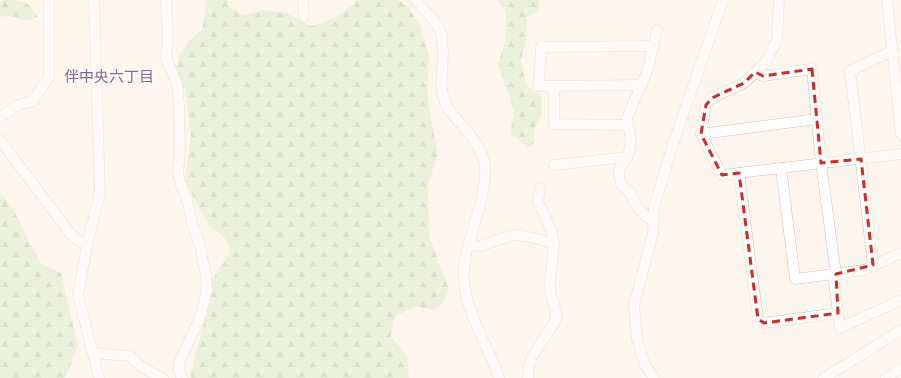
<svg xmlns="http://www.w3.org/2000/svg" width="901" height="378" viewBox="0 0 901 378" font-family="Manrope,'Noto Sans JP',sans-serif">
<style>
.forest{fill:url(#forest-firs)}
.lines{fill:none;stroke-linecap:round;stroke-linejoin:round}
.minor-casing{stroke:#d1beb0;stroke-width:11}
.minor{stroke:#fff;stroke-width:10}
.marked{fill:none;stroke:#d62828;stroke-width:3;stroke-dasharray:8 5;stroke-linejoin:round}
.labels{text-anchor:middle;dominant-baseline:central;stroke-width:3.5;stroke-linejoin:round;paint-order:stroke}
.neighbourhood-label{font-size:15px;fill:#846695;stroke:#fffaf3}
</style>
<defs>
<pattern id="forest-firs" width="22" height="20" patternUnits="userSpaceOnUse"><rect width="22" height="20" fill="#d8ecc9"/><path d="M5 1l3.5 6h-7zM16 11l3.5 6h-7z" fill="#b4c2a5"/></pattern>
</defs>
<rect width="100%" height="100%" fill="#fdf6ec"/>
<g class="forest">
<path d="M5,0c20,0 21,0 33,17l-11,4 -17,-5 -10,1v-15z"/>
<polygon points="205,0 228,0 228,5 242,15 263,10 286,13 312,26 336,17 358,0 399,0 408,7 421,27 429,56 427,88 430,113 438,155 428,184 429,236 449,288 445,300 434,311 418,306 395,316 391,336 407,357 409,378 190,378 198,344 210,303 212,281 219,268 231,252 225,238 209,226 197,205 186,181 187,161 191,136 185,91 176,70 179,55 189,41 202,30 206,9"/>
<polygon points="497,0 539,0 539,11 527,16 526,38 521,60 526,86 541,95 542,113 534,130 535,142 528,148 517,138 510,135 514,110 498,64 505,42 506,11"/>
<polygon points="0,192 14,211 41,264 61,273 78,347 65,378 0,378"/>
</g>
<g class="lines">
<g class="minor-casing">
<g id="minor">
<polyline points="94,0 100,193 87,245 78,295 99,378"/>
<polyline points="167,0 166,5 168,36 166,58 177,84 179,103 180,152 178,173 181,185 188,203 192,223 200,246 206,276 207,290 201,315 179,363 179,371 182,378"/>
<polyline points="303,0 304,16"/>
<path d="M415,0c9,9 19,18 25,30 1,3 2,6 2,9 4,21 -5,43 3,63 3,8 10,16 16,22 13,14 26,31 24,51 -1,15 -5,32 -10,47 -5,21 -13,37 -11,59 3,35 25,65 35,97"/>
<polyline points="779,0 777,40 766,62 744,83 712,98 706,105 701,134 722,175 901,154"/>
<polyline points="887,0 901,134"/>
<polyline points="755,72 763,76 812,69 821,163 836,274 834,282 840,328 901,300"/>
<polyline points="642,85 539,86 541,47 653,46"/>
<polyline points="554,86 554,124 628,125"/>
<polyline points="0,117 18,105 33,101 49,77 49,0"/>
<polyline points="701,134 817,119"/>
<polyline points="0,140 73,237 87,245"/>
<polyline points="554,165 627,157"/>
<polyline points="781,168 795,279 864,270 901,253"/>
<polyline points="739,173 758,319 764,323 838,313"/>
<polyline points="654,220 646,216 637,207 629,191 622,186 620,180 619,174 620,168 627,157 630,149 631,141 627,118 648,69 657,30"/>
<polyline points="469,244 480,246 510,236 517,235 524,236 554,243"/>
<polyline points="873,265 850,71 892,51"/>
<polyline points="93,353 130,356 137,363 150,372 163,378"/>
<polyline points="528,378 529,366 532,357 551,328 556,319 556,311 551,295 550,284 554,243 552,234 547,220 538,202 540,188"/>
<polyline points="654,378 645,365 637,339 634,305 653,233 654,207 673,144 723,0"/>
<polyline points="824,378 901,330"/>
<polyline points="886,378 901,368"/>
</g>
</g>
<use href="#minor" class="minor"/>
</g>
<path d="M0 0H901V378H0ZM812,69l9,94 40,-4 12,106 -37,9 2,39 -74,10 -6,-4 -19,-146 -17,2 -21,-41 5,-29 6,-7 32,-15 11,-11 8,4z" fill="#fdf6ec" fill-opacity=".55" fill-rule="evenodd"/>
<path class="marked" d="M812,69l9,94 40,-4 12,106 -37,9 2,39 -74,10 -6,-4 -19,-146 -17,2 -21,-41 5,-29 6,-7 32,-15 11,-11 8,4z"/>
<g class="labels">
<g class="neighbourhood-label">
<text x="109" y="76">伴中央六丁目</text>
</g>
</g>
</svg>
